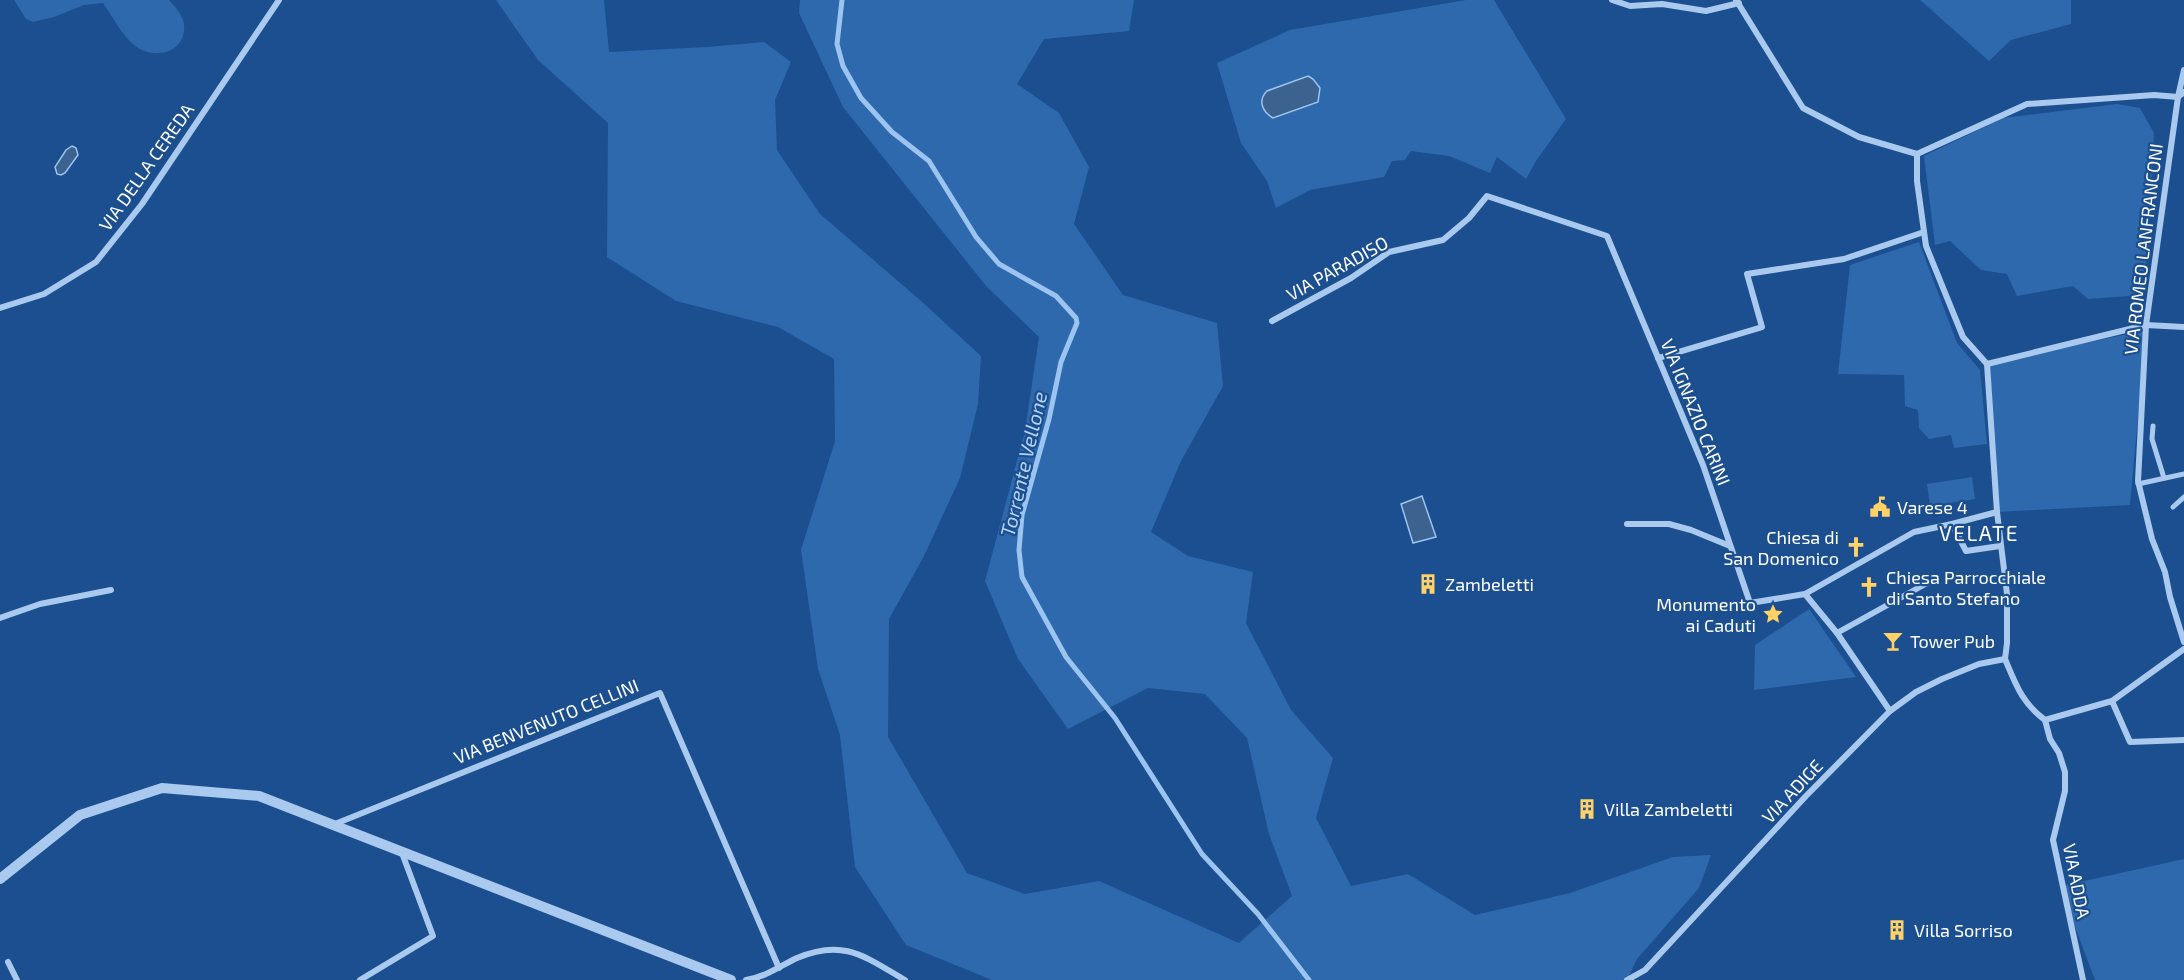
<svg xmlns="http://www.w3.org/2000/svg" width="2184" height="980" viewBox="0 0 2184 980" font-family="'Exo 2',sans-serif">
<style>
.green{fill:#2e69ad}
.water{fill:#3c6290;stroke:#9cc4f0;stroke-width:1.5}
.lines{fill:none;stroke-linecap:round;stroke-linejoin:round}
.stream{stroke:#9cc4f0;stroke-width:5}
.pedestrian{stroke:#a9c9ee;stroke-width:5}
.minor{stroke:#a9c9ee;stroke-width:6}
.tertiary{stroke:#a9c9ee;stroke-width:10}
.labels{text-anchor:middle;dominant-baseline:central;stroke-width:4.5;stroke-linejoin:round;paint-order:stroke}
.street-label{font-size:18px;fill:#fff;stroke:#1b4f8f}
.poi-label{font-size:18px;fill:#fff;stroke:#1b4f8f;text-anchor:start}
.water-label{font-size:20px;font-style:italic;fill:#b5d3f5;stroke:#1b4f8f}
.quarter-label{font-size:21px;letter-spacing:1.5px;fill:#fff;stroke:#1b4f8f}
</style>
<rect width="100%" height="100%" fill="#1b4f8f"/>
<g class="green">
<path d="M14,0h155c6,7 14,15 15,24 3,27 -26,36 -46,24 -15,-10 -25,-31 -35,-45l-19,2 -30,12 -21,5 -7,-3z"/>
<polygon points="496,0 604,0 609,52 707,47 764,42 791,62 775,100 777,150 820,214 920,300 981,356 978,404 960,478 924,556 889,619 888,737 967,873 1025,894 1099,881 1239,943 1292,896 1269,834 1247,738 1205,694 1148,688 1068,729 1018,659 985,581 1025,431 1039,337 987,287 843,107 799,13 800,0 1134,0 1129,31 1044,39 1017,84 1059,113 1089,167 1074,224 1123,295 1217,323 1223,386 1181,461 1151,532 1188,556 1253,572 1246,623 1291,710 1333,758 1316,818 1351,886 1408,874 1475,915 1570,893 1673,857 1711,855 1699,888 1637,959 1627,980 992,980 906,945 855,867 840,735 818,669 801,550 835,441 834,359 778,327 676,301 607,257 608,123 538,60"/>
<polygon points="1466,0 1494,0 1566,119 1536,161 1526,179 1497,157 1490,173 1449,156 1411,151 1405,160 1392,161 1384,177 1310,190 1276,208 1267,181 1241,143 1217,63 1290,30"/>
<polygon points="1920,0 2071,0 2071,24 2011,40 1989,61"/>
<polygon points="2117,104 2140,108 2154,133 2144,295 2088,299 2073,286 2017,296 2007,274 1981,270 1950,241 1935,245 1924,156 2003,118"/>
<polygon points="1919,242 1957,343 1980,370 1987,444 1954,448 1951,435 1929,439 1919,428 1918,410 1905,406 1904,375 1838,374 1850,265"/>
<polygon points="2146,330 2130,505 1997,512 1987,364"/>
<polygon points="1972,477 1975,499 1930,506 1927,484"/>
<polygon points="1809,609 1856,677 1754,690 1755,645"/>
<polygon points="2184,859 2184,980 2095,980 2066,903 2062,886"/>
</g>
<g class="water">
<path d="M1308,76l5,3 7,9 -2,14 -45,16c-10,-6 -16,-17 -6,-27z"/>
<polygon points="72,146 76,148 78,155 65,173 61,175 57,174 55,167 66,150"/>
<polygon points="1422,496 1436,537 1413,543 1401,504"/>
</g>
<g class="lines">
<polyline class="stream" points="842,0 837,44 843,66 861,98 892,132 929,161 976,237 999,264 1056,296 1076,318 1077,323 1061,362 1049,419 1022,515 1019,550 1022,577 1066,657 1115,718 1202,854 1258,914 1309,980"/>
<g class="pedestrian">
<polyline points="2153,426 2152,439 2164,478"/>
<polyline points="2138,484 2184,474"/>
<polyline points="2173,507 2184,497"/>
</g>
<g class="minor">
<polyline points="1612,0 1630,6 1662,4 1706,11 1739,3"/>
<polyline points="1736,0 1803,108 1859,137 1917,154"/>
<polyline points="2184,70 2178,97 2146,325 2138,481 2152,539 2165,572 2170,597 2184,642"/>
<polyline points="1917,154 1917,181 1926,246 1963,337 1987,364 1997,512 2007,594 2007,643 2005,659"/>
<polyline points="1917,154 2027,104 2154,95 2178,97 2184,92"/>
<polyline points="0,308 44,294 96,262 142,204 279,0"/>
<polyline points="1272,321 1351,278 1389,252 1443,240 1469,218 1487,196 1607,236 1703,465 1750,603 1805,594 1914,532 1952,524"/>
<polyline points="1658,358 1762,327 1747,274 1844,259 1924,232"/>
<polyline points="1987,364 2146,325 2184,327"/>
<polyline points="1997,512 1952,524 1966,551 2000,546"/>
<polyline points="1627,524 1669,524 1691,530 1730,546"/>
<polyline points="1805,594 1837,633 1890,711"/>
<polyline points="0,618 40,604 111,590"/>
<polyline points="1837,633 1929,582"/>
<path d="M2005,659c11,26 17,44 40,61"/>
<polyline points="2112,701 2130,742 2184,740"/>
<polyline points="2045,720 2050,739 2059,753 2065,772 2065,791 2053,840 2083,980"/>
<polyline points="2045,720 2112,701 2184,649"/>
<polyline points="335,824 660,693 779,968"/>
<polyline points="8,962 17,980"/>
<polyline points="360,980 433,936 402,853"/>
<path d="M746,980c20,-3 34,-14 51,-22 47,-20 68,-1 108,22"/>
<polyline points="1627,980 1645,970 1806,796 1890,711 1916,692 1942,679 1979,664 2005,659"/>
</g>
<polyline class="tertiary" points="0,879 80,815 162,788 259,796 731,980"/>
</g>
<defs>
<g id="civic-bare" transform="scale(1.62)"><path d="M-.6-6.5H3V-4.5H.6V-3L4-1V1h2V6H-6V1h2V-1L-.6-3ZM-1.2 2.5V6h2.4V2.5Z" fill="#ffd166" stroke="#1b4f8f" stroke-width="2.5" paint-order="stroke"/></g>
<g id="church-bare" transform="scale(1.62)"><path d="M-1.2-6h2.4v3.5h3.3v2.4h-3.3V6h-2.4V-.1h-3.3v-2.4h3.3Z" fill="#ffd166" stroke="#1b4f8f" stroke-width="2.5" paint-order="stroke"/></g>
<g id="building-bare" transform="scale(1.62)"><path d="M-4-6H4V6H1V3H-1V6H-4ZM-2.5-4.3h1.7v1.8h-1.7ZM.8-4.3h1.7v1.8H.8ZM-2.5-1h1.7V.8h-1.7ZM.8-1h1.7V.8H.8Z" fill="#ffd166" stroke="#1b4f8f" stroke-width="2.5" paint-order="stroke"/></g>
<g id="sight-bare" transform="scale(1.62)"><path d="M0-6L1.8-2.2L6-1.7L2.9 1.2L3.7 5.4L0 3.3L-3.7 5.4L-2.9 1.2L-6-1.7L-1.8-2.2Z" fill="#ffd166" stroke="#1b4f8f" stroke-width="2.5" paint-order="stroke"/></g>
<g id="bar-bare" transform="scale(1.62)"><path d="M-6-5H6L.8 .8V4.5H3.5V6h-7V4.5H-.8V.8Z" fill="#ffd166" stroke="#1b4f8f" stroke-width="2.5" paint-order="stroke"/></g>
</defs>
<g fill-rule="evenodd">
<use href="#civic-bare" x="1880" y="507"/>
<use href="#church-bare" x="1856" y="547"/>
<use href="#building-bare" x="1428" y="584"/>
<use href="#church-bare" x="1869" y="587"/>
<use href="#sight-bare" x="1773" y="614"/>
<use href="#bar-bare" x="1893" y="641"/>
<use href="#building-bare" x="1587" y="809"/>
<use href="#building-bare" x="1897" y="930"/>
</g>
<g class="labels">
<g class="street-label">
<text transform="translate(146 167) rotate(-55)">VIA DELLA CEREDA</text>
<text transform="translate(2143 249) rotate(-83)">VIA ROMEO LANFRANCONI</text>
<text transform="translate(1337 268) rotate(-29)">VIA PARADISO</text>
<text transform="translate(1696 412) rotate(68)">VIA IGNAZIO CARINI</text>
<text transform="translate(546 721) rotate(-22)">VIA BENVENUTO CELLINI</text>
<text transform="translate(1792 791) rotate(-47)">VIA ADIGE</text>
<text transform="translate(2077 881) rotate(79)">VIA ADDA</text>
</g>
<g class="poi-label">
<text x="1897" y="507">Varese 4</text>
<text x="1839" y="537" text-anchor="end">Chiesa di<tspan x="1839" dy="21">San Domenico</tspan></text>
<text x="1886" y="577">Chiesa Parrocchiale<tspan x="1886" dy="21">di Santo Stefano</tspan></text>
<text x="1445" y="584">Zambeletti</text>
<text x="1756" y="604" text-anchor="end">Monumento<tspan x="1756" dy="21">ai Caduti</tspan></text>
<text x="1910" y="641">Tower Pub</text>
<text x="1604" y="809">Villa Zambeletti</text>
<text x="1914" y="930">Villa Sorriso</text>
</g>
<g class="water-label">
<text transform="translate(1023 464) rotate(-77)">Torrente Vellone</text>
</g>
<g class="quarter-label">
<text x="1979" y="532">VELATE</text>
</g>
</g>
</svg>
